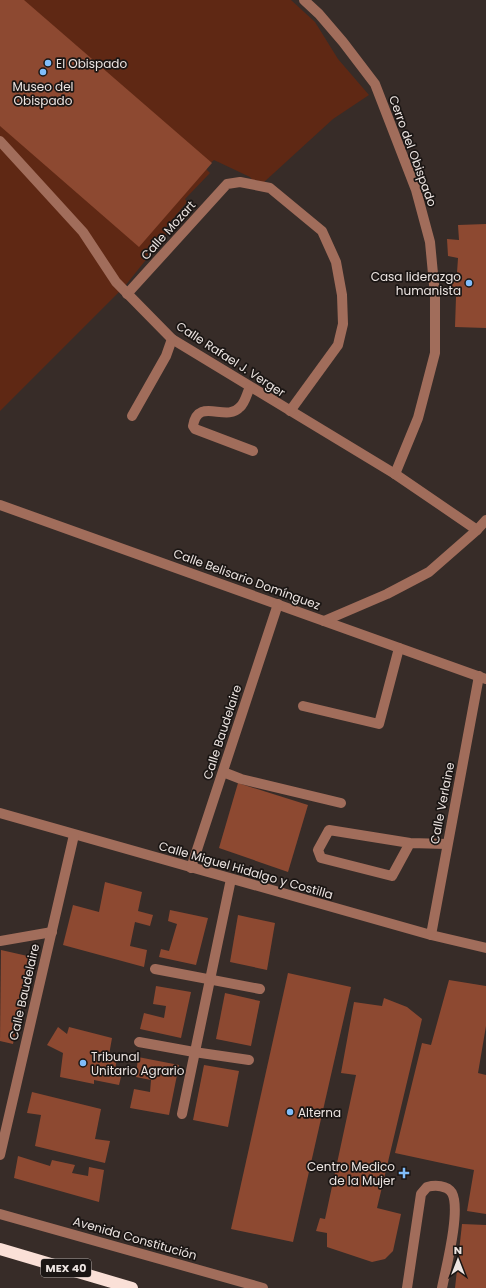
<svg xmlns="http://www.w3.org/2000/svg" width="486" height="1288" viewBox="0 0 486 1288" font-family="Poppins,sans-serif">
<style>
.green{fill:#5f2814}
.building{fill:#8d4931}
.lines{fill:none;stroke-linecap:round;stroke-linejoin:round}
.minor{stroke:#a16d5b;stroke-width:10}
.highway{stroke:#fae0d7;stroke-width:12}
.poi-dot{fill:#80bdfa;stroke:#1b1614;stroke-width:1.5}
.labels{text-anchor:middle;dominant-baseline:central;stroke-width:3.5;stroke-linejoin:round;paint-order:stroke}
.shield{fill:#1b1614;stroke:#ada6a4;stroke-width:1}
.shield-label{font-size:11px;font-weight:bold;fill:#ece4e1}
.poi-label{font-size:12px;fill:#ece4e1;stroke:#1b1614;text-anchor:start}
.street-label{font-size:12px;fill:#ece4e1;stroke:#1b1614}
</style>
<rect width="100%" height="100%" fill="#372c28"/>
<polygon class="green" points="0,0 291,0 315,22 338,59 369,95 333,119 263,183 256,180 254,182 250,177 214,160 205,168 210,173 185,199 187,202 166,227 169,231 125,286 0,411"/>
<g class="building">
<polygon points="0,0 24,0 212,163 139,247 0,126"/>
<polygon points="486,224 486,328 455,327 456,297 451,290 451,275 457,273 458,258 448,256 447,239 459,240 458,225"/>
<polygon points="238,783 308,805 288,872 219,848"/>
<polygon points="105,882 142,892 138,911 153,915 150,926 135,922 130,946 147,950 144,967 63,945 73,905 99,912"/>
<polygon points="170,910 208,918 196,965 159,957 161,949 169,951 177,924 168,921"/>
<polygon points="238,915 275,923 267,970 230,962"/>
<polygon points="1,950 32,957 13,1044 0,1041"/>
<polygon points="288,973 351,987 293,1242 231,1229"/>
<polygon points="449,980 486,986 486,1026 478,1073 486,1075 486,1214 467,1211 474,1170 395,1153 422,1043 431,1045"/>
<polygon points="156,986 191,992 181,1038 140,1029 144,1013 164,1018 166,1006 153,1004"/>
<polygon points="225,993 260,1001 251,1046 216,1039"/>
<polygon points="384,998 407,1007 422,1019 377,1208 401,1214 393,1251 385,1259 372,1262 327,1247 327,1233 316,1231 320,1218 325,1219 356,1075 341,1073 354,1002 382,1006"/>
<polygon points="58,1027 67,1034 69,1027 112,1038 109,1055 117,1057 115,1071 122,1073 119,1085 94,1080 94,1084 60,1077 63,1053 47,1045"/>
<polygon points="138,1057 179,1065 169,1115 130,1108 134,1089 150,1092 151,1080 136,1077"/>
<polygon points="204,1065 239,1071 228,1127 193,1120"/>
<polygon points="32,1092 101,1109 95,1139 110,1141 105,1163 35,1146 41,1115 27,1113"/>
<polygon points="18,1156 50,1166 52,1160 75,1165 72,1173 88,1176 89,1167 104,1170 99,1202 14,1178"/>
<polygon points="462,1224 486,1225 486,1288 455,1288"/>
</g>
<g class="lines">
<g class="minor">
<polyline points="304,0 319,14 343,42 375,84 416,190 430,242 435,295 435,353 418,418 395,474"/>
<polyline points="0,141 83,232 116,282 172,339 395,474 477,530"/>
<polyline points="127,294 227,184 240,182 270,188 322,231 336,262 342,295 343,324 338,345 290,411"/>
<path d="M250,387c-3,6 -5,16 -10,20 -14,16 -42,-11 -47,19l2,3 58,22"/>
<polyline points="132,416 166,356 172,339"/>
<polyline points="0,505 486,679"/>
<polyline points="324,621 387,594 429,572 477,530 486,520"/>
<polyline points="303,706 379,724 399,648"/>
<polyline points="223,772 241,779 341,803"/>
<polyline points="0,813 431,935 486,948"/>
<polyline points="410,843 392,876 321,858 318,850 329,830 410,843 447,844"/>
<polyline points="191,868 278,604"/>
<polyline points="431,935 479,676"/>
<polyline points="0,941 52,932"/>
<polyline points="155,969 260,989"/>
<polyline points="139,1042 194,1052 249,1060"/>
<polyline points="182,1114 231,879"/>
<polyline points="0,1155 74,835"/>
<polyline points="0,1214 263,1288"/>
<path d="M407,1288l14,-94 6,-7c8,-2 20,-2 25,6 9,17 -6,75 -10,95"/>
</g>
<polyline class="highway" points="0,1249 132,1288"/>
</g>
<g class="poi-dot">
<circle cx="48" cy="63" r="4"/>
<circle cx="43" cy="72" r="4"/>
<circle cx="469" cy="283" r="4"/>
<circle cx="83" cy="1063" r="4"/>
<circle cx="290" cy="1112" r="4"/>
<path d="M402 1167h4v4h4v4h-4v4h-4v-4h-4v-4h4z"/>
</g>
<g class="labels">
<rect class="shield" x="41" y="1259" width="50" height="18" rx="3"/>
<g class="shield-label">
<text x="66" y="1268">MEX 40</text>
</g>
<g class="poi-label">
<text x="56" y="63">El Obispado</text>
<text x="43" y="86" text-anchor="middle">Museo del<tspan x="43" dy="14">Obispado</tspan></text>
<text x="461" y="276" text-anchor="end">Casa liderazgo<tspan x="461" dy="14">humanista</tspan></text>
<text x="91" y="1056">Tribunal<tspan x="91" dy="14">Unitario Agrario</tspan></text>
<text x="298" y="1112">Alterna</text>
<text x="395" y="1166" text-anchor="end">Centro Medico<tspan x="395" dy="14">de la Mujer</tspan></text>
</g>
<g class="street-label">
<text transform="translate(413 151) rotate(70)">Cerro del Obispado</text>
<text transform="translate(168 230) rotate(-48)">Calle Mozart</text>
<text transform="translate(231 359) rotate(33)">Calle Rafael J. Verger</text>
<text transform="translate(247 579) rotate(20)">Calle Belisario Domínguez</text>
<text transform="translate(222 732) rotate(-72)">Calle Baudelaire</text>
<text transform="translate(442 803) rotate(-79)">Calle Verlaine</text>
<text transform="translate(246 870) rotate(16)">Calle Miguel Hidalgo y Costilla</text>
<text transform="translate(24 992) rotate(-77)">Calle Baudelaire</text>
<text transform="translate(135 1238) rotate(16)">Avenida Constitución</text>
</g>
</g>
<g transform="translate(458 1260)" stroke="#1b1614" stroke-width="3" paint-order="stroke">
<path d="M0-3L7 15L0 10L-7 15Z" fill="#ece4e1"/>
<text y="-6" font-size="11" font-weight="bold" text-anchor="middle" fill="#ece4e1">N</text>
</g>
</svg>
